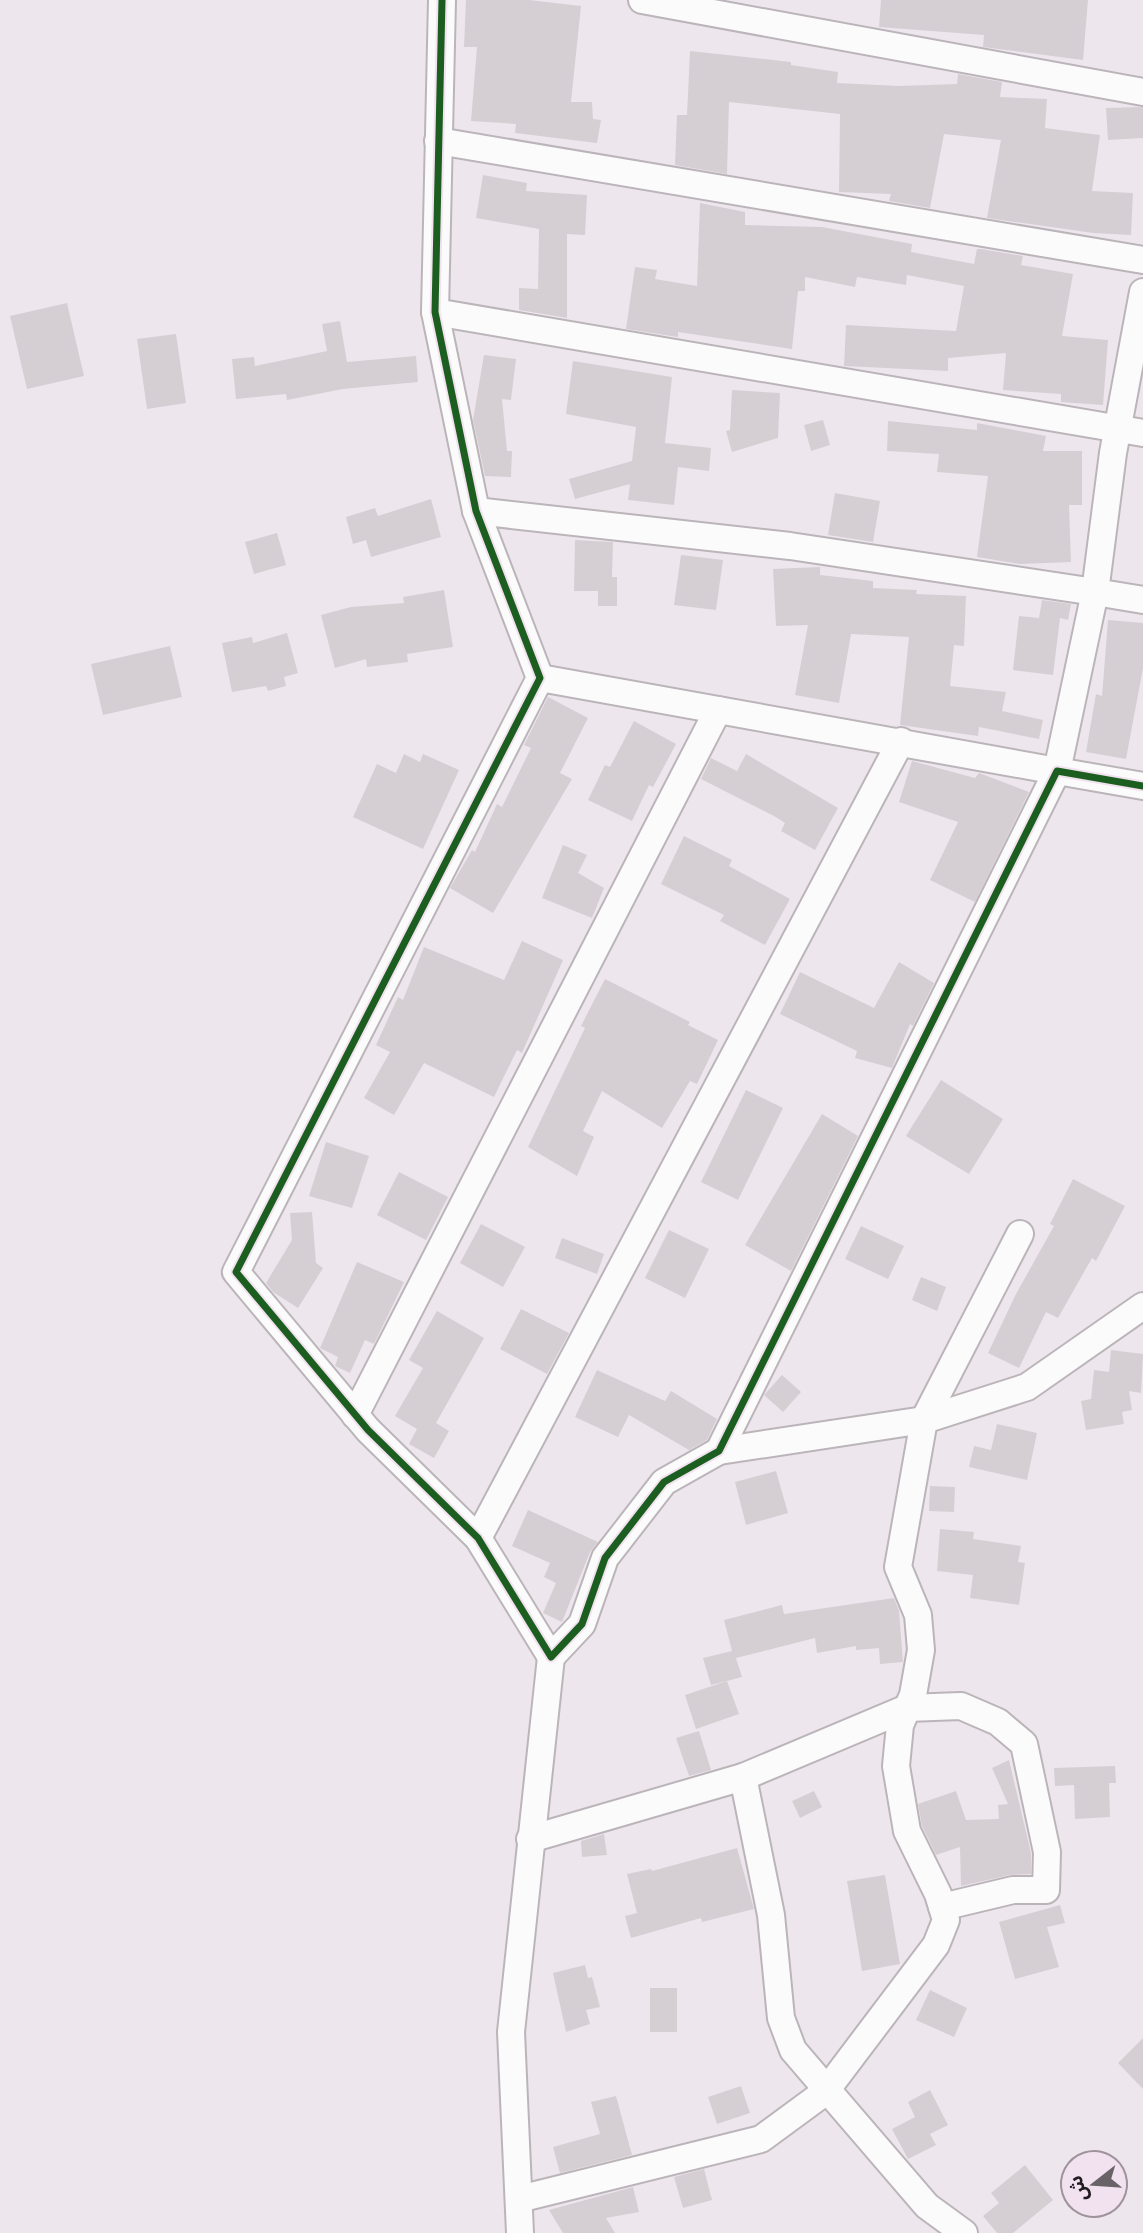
<svg xmlns="http://www.w3.org/2000/svg" width="1143" height="2233" viewBox="0 0 1143 2233" font-family="'Noto Sans','Noto Sans Arabic',sans-serif">
<style>
.building{fill:#d5cfd4}
.lines{fill:none;stroke-linecap:round;stroke-linejoin:round}
.street-casing{stroke:#bbb5ba;stroke-width:30}
.street{stroke:#fcfbfc;stroke-width:26}
.cycleway-casing{stroke:#f2e2ef;stroke-width:11}
.cycleway{stroke:#1b5e20;stroke-width:7}
</style>
<rect width="100%" height="100%" fill="#eee6ed"/>
<g class="building">
<polygon points="466,0 529,0 581,6 571,102 592,102 593,119 601,120 597,143 515,133 516,124 471,121 477,47 464,47"/>
<polygon points="881,0 1088,0 1083,60 983,47 984,35 879,27"/>
<polygon points="690,51 791,62 791,65 838,72 837,83 899,86 957,84 958,74 1002,82 1000,97 1047,99 1045,128 1100,135 1092,191 1133,193 1131,235 1093,233 987,218 1001,140 944,134 930,208 889,201 891,194 839,192 840,114 729,102 727,174 675,165 677,115 687,115"/>
<polygon points="1143,107 1143,138 1108,140 1106,108"/>
<polygon points="483,175 527,183 526,191 587,195 585,235 567,234 567,318 519,310 519,288 538,289 539,229 476,218"/>
<polygon points="700,203 745,212 745,225 822,227 912,244 911,252 974,264 977,249 981,249 1023,256 1021,265 1073,274 1062,336 1108,340 1103,405 1061,402 1061,394 1003,390 1006,353 948,358 948,371 844,366 846,325 956,331 964,286 907,275 906,285 857,277 855,287 805,277 805,291 798,291 792,349 678,332 678,337 626,329 635,267 657,270 655,279 697,286"/>
<polygon points="67,303 84,376 27,389 10,316"/>
<polygon points="340,321 347,362 416,356 418,382 343,389 287,400 286,394 236,399 232,359 254,357 255,366 327,351 322,324"/>
<polygon points="176,334 186,403 147,409 137,339"/>
<polygon points="484,355 516,359 511,400 502,399 507,451 512,451 511,477 485,476 473,420"/>
<polygon points="573,361 672,377 665,443 711,448 709,471 678,467 674,505 628,500 630,484 575,499 569,479 632,461 636,427 566,414"/>
<polygon points="732,390 780,393 778,438 732,452 726,431 730,430"/>
<polygon points="823,420 830,445 811,451 804,425"/>
<polygon points="888,421 977,430 977,423 1046,436 1043,451 1082,451 1082,505 1069,505 1071,562 1020,564 977,557 988,476 937,472 939,454 887,451"/>
<polygon points="835,493 880,501 873,542 828,535"/>
<polygon points="431,499 441,537 371,557 366,540 353,544 346,517 375,508 378,516"/>
<polygon points="277,533 286,565 254,574 245,542"/>
<polygon points="575,540 613,542 612,577 617,577 617,606 598,606 598,591 574,591"/>
<polygon points="681,555 723,560 716,610 674,605"/>
<polygon points="820,567 820,575 873,581 873,588 917,590 916,594 966,596 964,646 954,645 950,686 1006,692 1002,711 1043,720 1039,739 979,727 978,736 900,725 909,637 851,634 839,703 795,695 808,625 776,626 773,569"/>
<polygon points="444,590 453,647 407,654 408,662 367,667 366,659 335,668 321,615 351,607 404,603 403,597"/>
<polygon points="1042,600 1071,604 1068,620 1060,618 1053,675 1013,670 1019,616 1039,618"/>
<polygon points="1108,620 1143,623 1143,668 1126,759 1086,752 1096,694 1102,696"/>
<polygon points="287,633 298,673 284,677 286,686 268,691 266,686 232,692 222,643 252,637 253,643"/>
<polygon points="170,646 182,697 103,715 91,664"/>
<polygon points="548,697 588,718 560,773 572,779 493,913 450,888 472,850 475,852 497,804 502,807 531,748 524,745"/>
<polygon points="634,721 676,744 653,787 649,785 632,821 588,800 605,765 610,767"/>
<polygon points="404,754 420,762 423,754 459,770 423,849 353,817 377,764 396,773"/>
<polygon points="746,754 838,808 815,850 781,831 785,823 774,816 701,779 711,758 737,771"/>
<polygon points="912,761 975,778 979,773 1029,792 975,902 930,880 958,822 899,802"/>
<polygon points="684,836 732,860 729,866 790,899 765,945 720,921 724,915 661,884"/>
<polygon points="563,845 587,855 578,873 604,888 592,918 542,898"/>
<polygon points="522,941 563,960 522,1053 517,1050 494,1097 424,1063 394,1115 364,1098 390,1052 376,1045 398,997 403,1000 424,947 504,980"/>
<polygon points="899,962 934,983 913,1026 910,1024 892,1068 855,1058 857,1051 780,1014 800,972 874,1008"/>
<polygon points="605,979 690,1022 688,1025 718,1040 697,1084 690,1081 662,1128 602,1091 583,1131 594,1137 577,1176 528,1147 585,1028 581,1026"/>
<polygon points="941,1080 1003,1119 969,1174 906,1136"/>
<polygon points="746,1090 783,1108 738,1200 701,1182"/>
<polygon points="822,1114 858,1136 791,1271 745,1245"/>
<polygon points="326,1142 369,1156 352,1208 309,1196"/>
<polygon points="399,1172 448,1197 426,1240 377,1215"/>
<polygon points="1073,1179 1125,1206 1096,1261 1092,1258 1058,1318 1046,1312 1019,1368 988,1353 1016,1294 1054,1226 1050,1224"/>
<polygon points="312,1212 316,1263 323,1268 298,1308 273,1292 266,1283 292,1240 290,1213"/>
<polygon points="481,1224 525,1247 503,1287 460,1263"/>
<polygon points="861,1226 904,1246 888,1279 845,1259"/>
<polygon points="669,1230 709,1249 685,1298 645,1278"/>
<polygon points="562,1238 604,1254 597,1274 555,1258"/>
<polygon points="357,1262 404,1282 374,1344 365,1340 350,1373 335,1366 338,1357 320,1348"/>
<polygon points="921,1277 946,1287 937,1311 912,1300"/>
<polygon points="521,1309 569,1333 547,1374 500,1349"/>
<polygon points="437,1311 484,1338 436,1423 449,1431 434,1458 409,1444 417,1429 395,1416 423,1368 409,1360"/>
<polygon points="1111,1350 1143,1354 1141,1393 1129,1391 1132,1410 1122,1412 1124,1424 1086,1430 1081,1401 1091,1399 1094,1370 1109,1372"/>
<polygon points="597,1370 665,1401 671,1391 717,1419 707,1440 689,1450 629,1415 618,1437 575,1417"/>
<polygon points="782,1375 801,1392 783,1412 764,1395"/>
<polygon points="997,1424 1037,1433 1027,1480 969,1467 974,1446 991,1450"/>
<polygon points="776,1471 788,1513 746,1525 735,1482"/>
<polygon points="930,1486 955,1487 954,1512 929,1511"/>
<polygon points="528,1510 598,1542 590,1552 562,1622 543,1613 556,1583 544,1577 550,1563 512,1546"/>
<polygon points="940,1529 974,1532 973,1539 1021,1546 1018,1562 1025,1563 1019,1605 970,1598 973,1575 937,1571"/>
<polygon points="894,1598 899,1611 903,1662 880,1664 879,1648 856,1650 856,1646 817,1653 815,1638 736,1658 742,1677 727,1681 739,1714 696,1729 685,1695 727,1681 711,1685 703,1658 732,1651 724,1620 782,1605 784,1614"/>
<polygon points="699,1731 711,1770 689,1776 676,1738"/>
<polygon points="1009,1760 1031,1853 1031,1874 1010,1875 961,1886 960,1847 936,1855 922,1826 918,1804 956,1791 966,1820 999,1819 998,1805 1008,1804 992,1768"/>
<polygon points="1115,1766 1116,1783 1109,1783 1110,1817 1075,1819 1074,1785 1055,1786 1054,1768"/>
<polygon points="814,1791 822,1807 800,1818 792,1801"/>
<polygon points="604,1834 607,1855 582,1857 581,1841"/>
<polygon points="737,1848 754,1909 702,1922 701,1918 631,1938 625,1916 637,1913 627,1874 651,1869 652,1871"/>
<polygon points="885,1875 900,1964 862,1971 847,1881"/>
<polygon points="1060,1905 1065,1923 1047,1927 1059,1967 1015,1979 999,1922"/>
<polygon points="585,1965 588,1978 592,1977 600,2007 586,2010 590,2024 566,2032 553,1973"/>
<rect x="650" y="1988" width="27" height="44"/>
<polygon points="930,1990 967,2008 954,2037 916,2020"/>
<polygon points="1143,2038 1143,2089 1118,2063"/>
<polygon points="741,2086 750,2113 717,2124 708,2097"/>
<polygon points="930,2090 948,2125 930,2134 936,2145 908,2159 892,2129 915,2117 908,2102"/>
<polygon points="616,2096 632,2155 560,2173 553,2147 600,2134 591,2102"/>
<polygon points="1025,2165 1053,2200 1013,2233 997,2233 983,2216 999,2203 991,2193"/>
<polygon points="704,2169 712,2200 683,2208 674,2177"/>
<polygon points="633,2187 639,2212 606,2218 615,2233 563,2233 549,2210"/>
</g>
<g class="lines">
<g class="street-casing">
<g id="street">
<polyline points="442,0 435,312 476,511 540,678 236,1272 368,1430 478,1538 551,1657 582,1624 605,1558 664,1482 719,1451 1057,771 1143,786"/>
<polyline points="642,0 1143,92"/>
<polyline points="438,141 1143,260"/>
<polyline points="1143,292 1113,453 1095,592 1143,600"/>
<polyline points="435,312 1143,433"/>
<polyline points="476,511 790,546 1095,592 1057,771 540,678"/>
<polyline points="355,1415 718,710"/>
<polyline points="719,1451 924,1420 1027,1387 1143,1306"/>
<polyline points="478,1538 901,741"/>
<polyline points="743,1777 771,1915 781,2018 793,2050 927,2206 964,2233"/>
<polyline points="530,1839 743,1777 907,1708 961,1706 998,1722 1024,1744 1047,1852 1046,1890 1013,1890 942,1907"/>
<polyline points="519,2199 761,2139 825,2092 936,1945 946,1920 938,1894 907,1831 896,1766 900,1725 913,1695 921,1650 918,1615 898,1567 924,1420 1020,1234"/>
<polyline points="520,2233 511,2032 551,1657"/>
</g>
</g>
<use href="#street" class="street"/>
<g class="cycleway-casing">
<polyline id="cycleway" points="442,0 435,312 476,511 540,678 236,1272 368,1430 478,1538 551,1657 582,1624 605,1558 664,1482 719,1451 1057,771 1143,786"/>
</g>
<use href="#cycleway" class="cycleway"/>
</g>
<g transform="translate(1094 2184) rotate(253)"><circle r="33" fill="#f2e2ef" stroke="#9e939c" stroke-width="2"/>
<path d="M0-5L12 26L0 18L-12 26Z" fill="#696368"/>
<text y="-10" font-size="19" font-weight="bold" text-anchor="middle" fill="#211c20">ش</text>
</g>
</svg>
